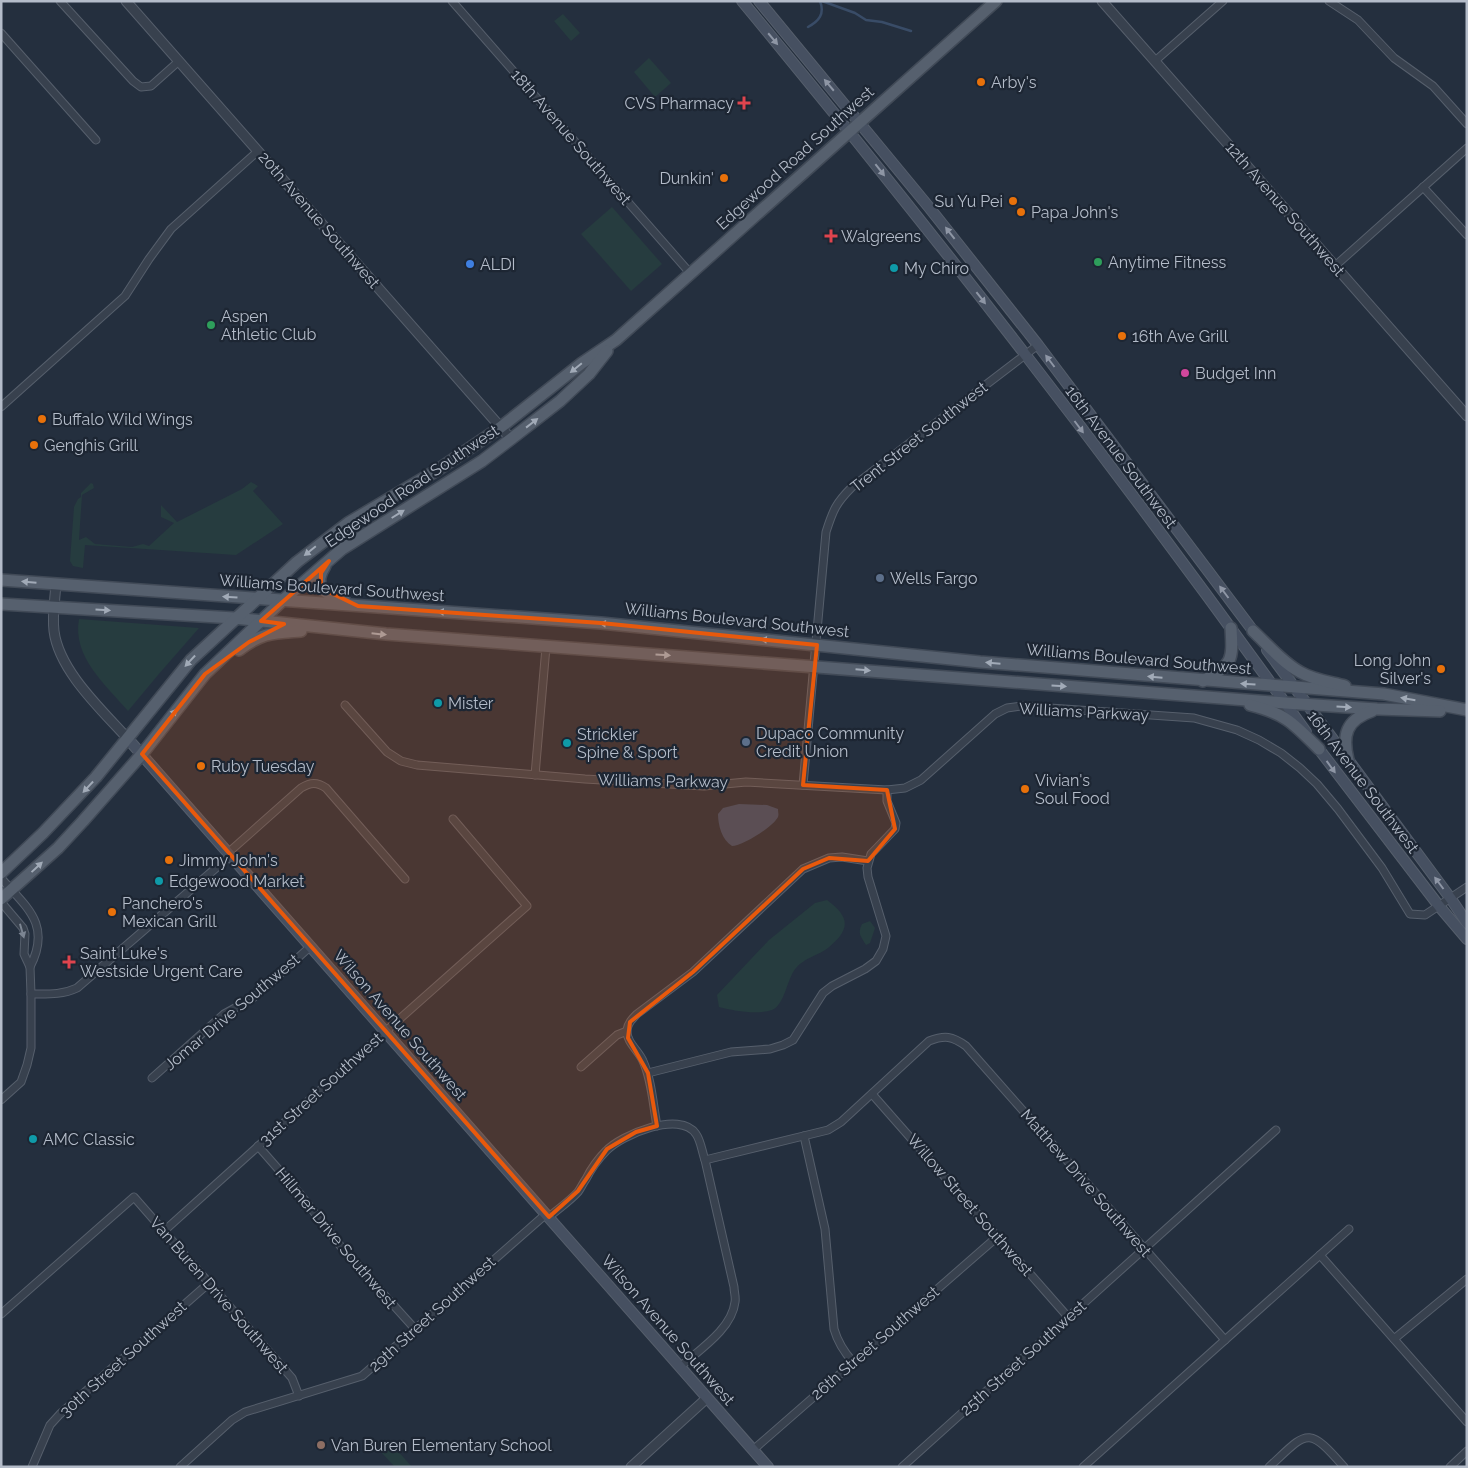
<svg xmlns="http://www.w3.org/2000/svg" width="1468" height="1468" viewBox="0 0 1468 1468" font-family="Raleway,sans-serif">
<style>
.green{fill:#263c3f}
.water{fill:#394c67}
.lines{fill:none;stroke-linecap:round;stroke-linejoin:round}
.stream{stroke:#394c67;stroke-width:2.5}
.minor-casing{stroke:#565f6c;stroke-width:9}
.tertiary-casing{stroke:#565f6c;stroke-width:11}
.secondary-casing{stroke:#565f6c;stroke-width:12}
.primary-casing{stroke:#414a57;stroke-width:14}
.minor{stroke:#38414e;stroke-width:7}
.tertiary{stroke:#38414e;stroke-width:9}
.secondary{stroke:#465061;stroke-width:10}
.primary{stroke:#56606e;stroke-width:11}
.oneway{fill:#8e96a5}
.oneway2{fill:#a1aab7}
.oneway3{fill:#7c8592}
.marked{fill:#e8590c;fill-opacity:0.2;stroke:#e8590c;stroke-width:4;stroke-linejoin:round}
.food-dot{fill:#e8710a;stroke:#1d2633;stroke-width:2}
.health-dot{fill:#e0444e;stroke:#1d2633;stroke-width:2}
.leisure-dot{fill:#2e9e5b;stroke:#1d2633;stroke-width:2}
.shop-dot{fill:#3f7fe0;stroke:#1d2633;stroke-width:2}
.culture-dot{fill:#0f9aa8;stroke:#1d2633;stroke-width:2}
.hotel-dot{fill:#d1479c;stroke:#1d2633;stroke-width:2}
.service-dot{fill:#5c6f8a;stroke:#1d2633;stroke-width:2}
.education-dot{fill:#8d6e63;stroke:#1d2633;stroke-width:2}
.labels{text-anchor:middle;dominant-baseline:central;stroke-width:4.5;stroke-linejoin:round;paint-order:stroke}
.poi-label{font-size:16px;fill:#b4bcc9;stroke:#1d2633;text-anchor:start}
.street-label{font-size:16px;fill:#b4bcc9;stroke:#1d2633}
</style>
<rect width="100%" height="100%" fill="#242f3e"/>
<g class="green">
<polygon points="563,14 580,33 571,41 554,21"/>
<polygon points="649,58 671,83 655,97 634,72"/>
<polygon points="612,207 662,264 631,291 581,234"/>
<polygon points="251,482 258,486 253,491 283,524 236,555 85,545 83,568 73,566 70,561 74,507 78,499 81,497 81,493 91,483 93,484 94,488 82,495 79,540 86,537 95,544 132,547 143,544 149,546 174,523 161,517 161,505 177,522 242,489"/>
<path d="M79,619l120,9 -41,47 -30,36c-22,-26 -56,-54 -49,-92z"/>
<path d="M827,900c23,17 24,29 1,48 -9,7 -24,10 -32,20 -9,10 -11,37 -24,42 -15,5 -38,1 -53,-3l-2,-12 52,-55 46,-37z"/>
<path d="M870,921l5,7 -5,15 -4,2c-5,-8 -9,-12 -4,-21z"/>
<polygon points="390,1442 412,1467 394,1466 380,1451"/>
</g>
<path class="water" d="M739,804l28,1 11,4c0,4 1,5 0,8 -5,10 -36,29 -46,29 -10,-6 -14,-21 -14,-32l5,-6z"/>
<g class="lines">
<g class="stream">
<polyline points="822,1 855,13 866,20 882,22 911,31"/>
<path d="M808,27c11,-6 17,-13 12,-26"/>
</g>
<g class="minor-casing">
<g id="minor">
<polyline points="60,1 133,81 141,87 151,86 179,61"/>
<polyline points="452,1 690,273"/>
<polyline points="1329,1 1358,20 1394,58 1433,86 1467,124"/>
<polyline points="1,33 96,140"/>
<polyline points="1155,61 1223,1"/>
<polyline points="1423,187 1467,235"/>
<polyline points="1335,266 1467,148"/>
<polyline points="1,407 125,296 149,259 171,229 258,151"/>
<polyline points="345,705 387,752 401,761 417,765 585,779 704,786 746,782 887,790 905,788 921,780 995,714 1007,708 1021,706 1194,718 1237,730 1259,740 1281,753 1300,768 1317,784 1338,809 1382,868 1410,914 1425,915 1467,887"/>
<polyline points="535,775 546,647"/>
<path d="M803,785l23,-253c7,-22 10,-29 26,-45l186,-142"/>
<path d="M229,852l72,-64c10,-6 16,-6 25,0l79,91"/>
<path d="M1,878c25,29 51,46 29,89"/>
<polyline points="1,902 23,928 25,934 24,954 30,967 31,994 31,1048 27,1065 21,1082 1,1100"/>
<path d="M31,994c17,0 31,1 46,-6l154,-133"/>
<polyline points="581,1067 617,1035 627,1031"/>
<polyline points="648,1073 731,1052 770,1049 783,1045 793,1040 823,993 832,986 865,969 876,961 883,949 886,936 868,877 867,868 871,854 895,829 896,823 887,801 887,790"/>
<polyline points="152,1078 224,1014 253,998 311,946"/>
<polyline points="872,1094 1068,1317"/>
<path d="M657,1126c-4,-21 -5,-45 -14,-65 -4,-10 -17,-19 -16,-31 1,-7 5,-11 10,-16l56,-42 110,-103 26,-11 13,-1 26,4"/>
<path d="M804,1136l21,93 9,100c4,14 10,23 19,33"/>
<polyline points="258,1146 300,1194 342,1248 415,1329"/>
<path d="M549,1217c9,-8 21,-16 29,-25 3,-4 5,-9 8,-13 5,-10 12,-20 20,-28 15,-16 74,-41 90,-17 5,7 6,18 9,26l123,-30 13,-8 88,-81c16,-6 23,-5 37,5l259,294"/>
<polyline points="164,1231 386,1031 527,906 453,819"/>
<polyline points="1320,1255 1467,1422"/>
<polyline points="1,1314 134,1197 292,1378 299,1396"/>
<polyline points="1394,1339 1467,1279"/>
<path d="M680,1367c19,-17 52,-38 55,-65 1,-5 -1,-10 -1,-15l-29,-127"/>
<polyline points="753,1450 997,1237"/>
<polyline points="32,1467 50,1425 60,1414 209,1283"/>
<polyline points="180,1467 232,1420 245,1412 362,1376 546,1214"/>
<polyline points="902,1467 1276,1130"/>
<polyline points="1083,1467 1349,1229"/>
<path d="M1269,1467c38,-35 38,-43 75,0"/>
<polyline points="1450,1467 1467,1451"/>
</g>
</g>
<g class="tertiary-casing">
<g id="tertiary">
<polyline points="126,1 511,439"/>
<polyline points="1102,1 1467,416"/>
<path d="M56,584c-1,15 -4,32 -2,47 5,40 48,79 74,108"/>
<polyline points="631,1467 707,1398"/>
</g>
</g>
<g class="secondary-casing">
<g id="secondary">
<path d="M742,1c197,237 385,481 564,731"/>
<polyline points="759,1 928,206 1038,345 1257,636"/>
<polyline points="1267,650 1451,899 1467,923"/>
<polyline points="128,739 768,1467"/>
<polyline points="1315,744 1439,906 1467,939"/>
</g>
</g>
<g class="primary-casing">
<g id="primary">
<path d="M325,566c-14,22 1,28 20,35"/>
<polyline points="1,580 601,623 980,662 1384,694 1467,710"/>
<polyline points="1,604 234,618 386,634 1285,703 1377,709 1440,711"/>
<path d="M1253,631c15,14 30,32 47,41 14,8 30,10 45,14"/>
<path d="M239,650c23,-18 34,-17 62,-19"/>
<path d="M1203,681c30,-17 30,-20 28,-53"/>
<path d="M1250,705c36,9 43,18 69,44"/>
<path d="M1348,760c-6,-25 -2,-40 24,-49"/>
<polyline points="1,873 43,833 96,777 191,660 297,562 348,523 439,469 501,427 582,363 616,340 996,1"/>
<polyline points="1,899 58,848 83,821 142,754 205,674 282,601 342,549 482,461 511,439 560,401 589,374 607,351"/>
</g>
</g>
<use href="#minor" class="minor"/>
<use href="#tertiary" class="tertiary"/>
<use href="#secondary" class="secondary"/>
<use href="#primary" class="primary"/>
</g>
<defs><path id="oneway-solid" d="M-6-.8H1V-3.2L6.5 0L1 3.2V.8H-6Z" transform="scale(1.25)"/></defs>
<g class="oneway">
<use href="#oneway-solid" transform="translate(773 39) rotate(50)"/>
<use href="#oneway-solid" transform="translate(829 85) rotate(-130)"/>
<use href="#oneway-solid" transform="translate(880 170) rotate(52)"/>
<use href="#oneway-solid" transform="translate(950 233) rotate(-128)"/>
<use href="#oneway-solid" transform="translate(981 298) rotate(52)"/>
<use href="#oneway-solid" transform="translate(1050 361) rotate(-127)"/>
<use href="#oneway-solid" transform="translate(1079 427) rotate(53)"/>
<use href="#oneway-solid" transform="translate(1224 592) rotate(-127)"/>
<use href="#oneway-solid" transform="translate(1331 767) rotate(54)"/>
<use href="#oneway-solid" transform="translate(1439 883) rotate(-127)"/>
</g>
<g class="oneway2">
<use href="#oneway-solid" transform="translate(576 368) rotate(141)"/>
<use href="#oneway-solid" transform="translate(532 423) rotate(-38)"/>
<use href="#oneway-solid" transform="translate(398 514) rotate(-32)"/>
<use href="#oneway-solid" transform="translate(310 551) rotate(141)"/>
<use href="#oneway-solid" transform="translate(29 582) rotate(-175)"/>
<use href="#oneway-solid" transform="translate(230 597) rotate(-176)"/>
<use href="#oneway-solid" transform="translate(103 610) rotate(4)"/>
<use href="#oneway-solid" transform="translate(445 612) rotate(-176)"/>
<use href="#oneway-solid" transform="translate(607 624) rotate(-174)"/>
<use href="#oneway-solid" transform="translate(379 634) rotate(6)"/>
<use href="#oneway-solid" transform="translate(768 640) rotate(-174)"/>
<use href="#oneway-solid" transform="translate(663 655) rotate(4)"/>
<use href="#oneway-solid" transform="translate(190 661) rotate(133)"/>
<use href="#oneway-solid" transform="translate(993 663) rotate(-175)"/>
<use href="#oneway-solid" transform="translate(863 670) rotate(5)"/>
<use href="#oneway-solid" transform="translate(1155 677) rotate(-175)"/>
<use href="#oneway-solid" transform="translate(1248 684) rotate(-176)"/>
<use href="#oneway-solid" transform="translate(1059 686) rotate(4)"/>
<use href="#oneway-solid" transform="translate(1408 699) rotate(-170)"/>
<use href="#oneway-solid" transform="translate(1344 707) rotate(4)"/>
<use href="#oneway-solid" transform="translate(172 715) rotate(-52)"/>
<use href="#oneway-solid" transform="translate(88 787) rotate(133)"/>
<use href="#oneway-solid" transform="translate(37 867) rotate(-43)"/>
</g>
<use class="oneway3" href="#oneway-solid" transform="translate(22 931) rotate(74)"/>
<path class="marked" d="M329,561l-8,12v15l37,18 243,17 216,22 -14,140 84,5 8,39 -27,32 -39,-3 -26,11 -110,103 -63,50 -2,16 20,35 9,53 -21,6 -29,17 -29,42 -29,26 -407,-463 63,-80 44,-32 35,-18 -23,-3z"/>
<g class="food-dot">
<circle cx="981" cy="82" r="5"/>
<circle cx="724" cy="178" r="5"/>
<circle cx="1013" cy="201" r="5"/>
<circle cx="1021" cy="212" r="5"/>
<circle cx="1122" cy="336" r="5"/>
<circle cx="42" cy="419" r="5"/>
<circle cx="34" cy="445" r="5"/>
<circle cx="1441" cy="669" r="5"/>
<circle cx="201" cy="766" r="5"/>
<circle cx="1025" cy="789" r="5"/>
<circle cx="169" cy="860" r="5"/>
<circle cx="112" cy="912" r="5"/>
</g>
<g class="health-dot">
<path d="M741.5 95.5h5v5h5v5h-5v5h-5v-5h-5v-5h5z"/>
<path d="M828.5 228.5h5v5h5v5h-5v5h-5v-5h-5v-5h5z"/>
<path d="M66.5 954.5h5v5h5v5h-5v5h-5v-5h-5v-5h5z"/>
</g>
<g class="leisure-dot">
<circle cx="1098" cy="262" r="5"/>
<circle cx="211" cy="325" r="5"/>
</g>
<circle class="shop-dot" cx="470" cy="264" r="5"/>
<g class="culture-dot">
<circle cx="894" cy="268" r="5"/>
<circle cx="438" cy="703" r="5"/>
<circle cx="567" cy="743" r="5"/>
<circle cx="159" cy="881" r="5"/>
<circle cx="33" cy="1139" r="5"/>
</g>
<circle class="hotel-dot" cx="1185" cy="373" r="5"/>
<g class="service-dot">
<circle cx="880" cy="578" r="5"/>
<circle cx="746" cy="742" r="5"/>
</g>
<circle class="education-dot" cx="321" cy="1445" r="5"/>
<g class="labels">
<g class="poi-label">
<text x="991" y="82">Arby's</text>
<text x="734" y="103" text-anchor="end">CVS Pharmacy</text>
<text x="714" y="178" text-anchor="end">Dunkin'</text>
<text x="1003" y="201" text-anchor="end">Su Yu Pei</text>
<text x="1031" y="212">Papa John's</text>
<text x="841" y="236">Walgreens</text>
<text x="1108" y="262">Anytime Fitness</text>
<text x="480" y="264">ALDI</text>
<text x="904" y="268">My Chiro</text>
<text x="221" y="316">Aspen<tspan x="221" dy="18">Athletic Club</tspan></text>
<text x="1132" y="336">16th Ave Grill</text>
<text x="1195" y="373">Budget Inn</text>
<text x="52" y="419">Buffalo Wild Wings</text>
<text x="44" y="445">Genghis Grill</text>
<text x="890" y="578">Wells Fargo</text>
<text x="1431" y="660" text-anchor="end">Long John<tspan x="1431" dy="18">Silver's</tspan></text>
<text x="448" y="703">Mister</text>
<text x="756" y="733">Dupaco Community<tspan x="756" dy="18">Credit Union</tspan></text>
<text x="577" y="734">Strickler<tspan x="577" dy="18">Spine &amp; Sport</tspan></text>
<text x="211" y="766">Ruby Tuesday</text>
<text x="1035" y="780">Vivian's<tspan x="1035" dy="18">Soul Food</tspan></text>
<text x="179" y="860">Jimmy John's</text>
<text x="169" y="881">Edgewood Market</text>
<text x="122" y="903">Panchero's<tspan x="122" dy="18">Mexican Grill</tspan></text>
<text x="80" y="953">Saint Luke's<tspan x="80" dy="18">Westside Urgent Care</tspan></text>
<text x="43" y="1139">AMC Classic</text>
<text x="331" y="1445">Van Buren Elementary School</text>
</g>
<g class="street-label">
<text transform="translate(571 137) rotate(49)">18th Avenue Southwest</text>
<text transform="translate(795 158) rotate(-42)">Edgewood Road Southwest</text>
<text transform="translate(1285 209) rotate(49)">12th Avenue Southwest</text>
<text transform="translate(319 220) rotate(49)">20th Avenue Southwest</text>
<text transform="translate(919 437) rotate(-38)">Trent Street Southwest</text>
<text transform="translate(1121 457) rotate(53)">16th Avenue Southwest</text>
<text transform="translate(412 486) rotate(-34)">Edgewood Road Southwest</text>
<text transform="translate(332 588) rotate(4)">Williams Boulevard Southwest</text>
<text transform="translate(737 620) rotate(6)">Williams Boulevard Southwest</text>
<text transform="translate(1139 659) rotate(5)">Williams Boulevard Southwest</text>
<text transform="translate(1084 712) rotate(3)">Williams Parkway</text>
<text transform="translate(663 781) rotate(1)">Williams Parkway</text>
<text transform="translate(1363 782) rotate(53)">16th Avenue Southwest</text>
<text transform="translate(232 1012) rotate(-40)">Jomar Drive Southwest</text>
<text transform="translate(400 1025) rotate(49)">Wilson Avenue Southwest</text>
<text transform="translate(321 1089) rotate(-42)">31st Street Southwest</text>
<text transform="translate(1086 1183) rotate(49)">Matthew Drive Southwest</text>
<text transform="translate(970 1205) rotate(49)">Willow Street Southwest</text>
<text transform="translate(336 1238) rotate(50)">Hillmer Drive Southwest</text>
<text transform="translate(219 1295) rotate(49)">Van Buren Drive Southwest</text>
<text transform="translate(432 1314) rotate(-42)">29th Street Southwest</text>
<text transform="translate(668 1330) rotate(49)">Wilson Avenue Southwest</text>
<text transform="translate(875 1343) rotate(-41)">26th Street Southwest</text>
<text transform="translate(1023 1358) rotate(-42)">25th Street Southwest</text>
<text transform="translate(123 1359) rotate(-42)">30th Street Southwest</text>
</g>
</g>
<rect width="1468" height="1468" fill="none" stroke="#b4bcc9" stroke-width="5"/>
</svg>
